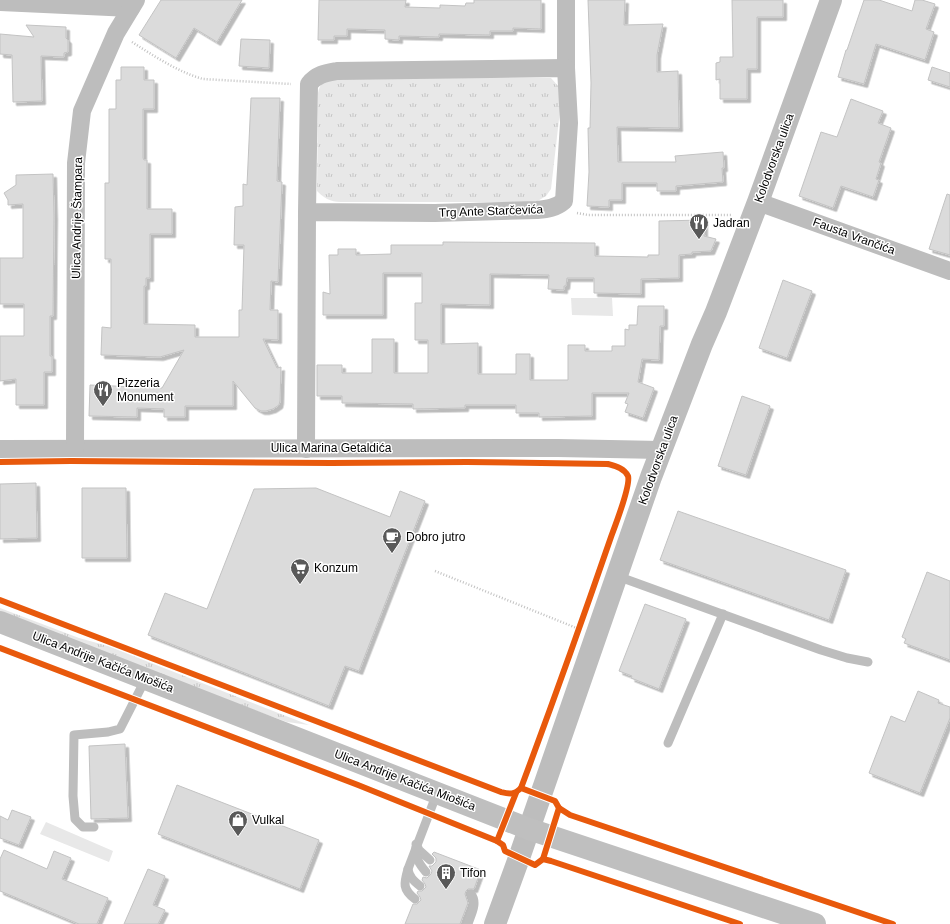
<svg xmlns="http://www.w3.org/2000/svg" width="950" height="924" viewBox="0 0 950 924" font-family="Helvetica,sans-serif">
<style>
.grass{fill:url(#grass-tufts)}
.garden{fill:#e8e8e8}
.building{fill:#dbdbdb;stroke:#c3c3c3;filter:url(#shadow)}
.lines{fill:none;stroke-linecap:round;stroke-linejoin:round}
.path{stroke:#c2c2c2;stroke-width:2.5;stroke-dasharray:1 2;stroke-linecap:butt}
.service{stroke:#bdbdbd;stroke-width:9}
.minor{stroke:#bdbdbd;stroke-width:18}
.tertiary{stroke:#bdbdbd;stroke-width:22}
.secondary{stroke:#bfbfbf;stroke-width:22}
.cycleway-casing{stroke:#fff;stroke-width:8}
.cycleway{stroke:#e8590c;stroke-width:6}
.labels{text-anchor:middle;dominant-baseline:central;stroke-width:3;stroke-linejoin:round;paint-order:stroke}
.street-label{font-size:12px;fill:#000;stroke:#fff}
.poi-label{font-size:12px;fill:#000;stroke:#fff;text-anchor:start}
</style>
<defs>
<pattern id="grass-tufts" width="24" height="20" patternUnits="userSpaceOnUse"><rect width="24" height="20" fill="#e8e8e8"/><path d="M3 7l-1-3M5 7V3M7 7l1-3M15 17l-1-3M17 17v-4M19 17l1-3" fill="none" stroke="#c5c5c5"/></pattern>
<filter id="shadow"><feDropShadow dx="3.5" dy="3.5" stdDeviation="0" flood-color="#0004"/></filter>
</defs>
<rect width="100%" height="100%" fill="#fff"/>
<g class="grass">
<path d="M335,78h216l8,9 2,15 -10,87 -5,7 -10,6h-185c-16,0 -22,1 -34,-11l1,-98c2,-11 7,-12 17,-15z"/>
<polygon points="0,608 79,638 108,646 309,725 287,722 202,691 0,613"/>
</g>
<g class="garden">
<polygon points="571,298 612,298 613,316 572,315"/>
<polygon points="46,822 113,851 109,862 40,834"/>
</g>
<g class="building">
<polygon points="161,0 242,0 217,42 194,28 176,58 139,35"/>
<polygon points="319,0 406,0 405,7 440,8 440,5 465,6 466,3 474,3 474,0 541,0 541,29 513,28 513,31 490,31 490,35 439,34 439,37 399,36 399,40 385,39 385,30 347,29 347,36 334,36 334,40 318,40"/>
<polygon points="588,0 625,0 624,25 663,24 657,55 657,72 678,71 679,128 617,127 618,162 676,162 675,156 723,152 724,168 722,168 723,182 676,186 676,191 657,191 657,183 622,183 622,200 609,200 609,207 587,206 589,172 588,128 590,128 591,83"/>
<polygon points="732,0 783,0 783,17 757,17 757,69 747,69 747,99 720,99 720,79 716,80 716,63 720,62 720,57 733,57"/>
<polygon points="864,0 879,0 912,11 915,0 922,0 935,4 926,29 934,32 925,60 876,44 864,84 838,77 846,50 847,50"/>
<polygon points="26,25 66,27 66,38 68,40 68,52 64,53 64,57 41,56 42,101 13,102 12,55 0,54 0,34 34,37"/>
<polygon points="241,39 270,40 269,68 239,66"/>
<polygon points="121,67 144,67 144,80 154,80 154,109 143,109 143,158 144,160 147,160 147,209 172,209 172,234 150,234 150,278 146,278 146,286 144,286 144,324 195,325 195,337 239,337 239,310 242,310 244,245 234,245 235,207 243,206 243,184 247,185 251,98 280,98 277,181 282,182 278,282 271,281 270,310 278,310 278,340 263,339 277,368 281,367 280,401 279,405 273,409 266,411 261,411 255,408 233,381 233,406 185,406 185,417 164,417 164,409 137,408 137,417 89,416 90,385 162,388 184,350 160,357 101,355 102,327 111,328 111,259 105,259 105,183 109,183 109,109 116,109 116,80 121,80"/>
<polygon points="932,67 950,73 950,87 928,80"/>
<polygon points="851,99 883,111 878,123 891,128 879,162 881,163 876,179 879,180 873,197 841,186 833,208 799,196 821,132 837,137"/>
<polygon points="53,174 54,216 53,316 50,316 50,356 52,356 52,372 44,372 44,405 16,405 16,379 0,381 0,336 24,336 24,304 0,304 0,258 23,258 23,204 8,205 8,200 4,193 16,185 16,175"/>
<polygon points="947,194 950,195 950,255 929,249"/>
<polygon points="704,220 704,236 716,239 711,251 692,252 692,254 679,255 679,278 641,279 641,294 594,293 594,278 567,278 566,286 564,286 564,290 548,289 549,275 490,274 490,305 441,304 441,344 478,343 478,374 516,374 516,354 530,354 530,380 568,380 568,345 585,345 585,351 612,351 612,346 625,346 625,329 629,330 629,325 637,325 638,306 664,306 664,326 660,326 659,360 642,359 638,382 654,388 643,418 625,412 628,404 625,403 629,393 592,393 592,416 539,417 539,413 516,413 516,405 465,405 465,408 413,409 413,404 342,403 342,396 317,396 317,365 342,365 342,373 372,373 372,339 394,339 394,373 428,373 428,340 415,340 415,303 422,303 422,273 383,273 383,315 323,315 323,292 330,294 329,255 338,255 338,249 356,249 356,255 391,254 391,245 443,245 443,242 595,243 595,256 648,257 648,255 659,255 659,221"/>
<polygon points="783,280 812,291 787,358 759,348"/>
<polygon points="742,396 770,406 746,475 718,466"/>
<polygon points="36,483 37,538 0,539 0,484"/>
<polygon points="82,488 126,488 127,558 82,558"/>
<polygon points="316,488 390,517 400,491 425,501 359,671 345,666 329,706 148,635 165,593 207,609 254,489"/>
<polygon points="678,511 846,570 829,620 660,560"/>
<polygon points="927,572 950,581 950,660 904,643 906,639 902,637"/>
<polygon points="645,604 686,619 659,689 631,678 632,676 619,671"/>
<polygon points="918,691 939,700 938,703 950,707 950,718 920,793 869,773 891,716 905,722"/>
<polygon points="125,744 128,818 91,819 89,746"/>
<polygon points="177,785 319,840 300,889 158,834"/>
<polygon points="12,810 31,817 19,845 0,838 0,816 8,820"/>
<polygon points="4,850 47,869 54,851 71,858 62,879 108,898 97,924 79,924 0,891 0,859"/>
<polygon points="434,852 481,870 474,889 468,889 466,891 465,894 468,903 460,924 405,924 413,904 417,904 421,900 420,897 417,893 418,891 422,891 426,887 425,884 422,880 423,877 427,878 431,874 432,871 429,866 432,866 436,862 436,858 432,854"/>
<polygon points="148,869 165,876 153,905 165,910 158,924 124,924"/>
</g>
<g class="lines">
<g class="path">
<path d="M132,42c22,14 46,30 71,37l88,5"/>
<polyline points="577,213 588,215 732,215"/>
<polyline points="435,571 579,629"/>
</g>
<g class="service">
<polyline points="617,576 821,650 847,658 868,662"/>
<polyline points="668,743 723,614"/>
<polyline points="94,827 83,827 75,819 73,796 74,735 108,732 120,729 146,678"/>
<polyline points="416,844 419,850 430,860"/>
<path d="M416,847c-1,10 3,17 10,25"/>
<path d="M408,869c-4,14 -6,20 7,30"/>
<path d="M420,886c-6,-5 -11,-9 -12,-17l29,-76"/>
<path d="M468,924c3,-10 10,-21 3,-30"/>
</g>
<g class="minor">
<polyline points="0,2 131,8"/>
<polyline points="566,68 566,0"/>
<polyline points="758,202 950,271"/>
<polyline points="0,449 558,448 661,450"/>
<polyline points="75,449 76,163 82,111 116,33 136,0"/>
<path d="M306,449l1,-237 2,-128c8,-10 17,-11 28,-13l229,-3 3,55 -5,78c-8,7 -17,8 -27,9l-102,3 -128,-1"/>
</g>
<polyline class="tertiary" points="495,924 519,858 651,477 702,344 716,312 758,202 831,0"/>
<polyline class="secondary" points="0,622 529,829 815,924"/>
<g class="cycleway-casing">
<g id="cycleway">
<path d="M0,462l71,-1 260,2 136,-1 141,2c7,2 16,4 20,12 3,9 -13,50 -17,61 -29,84 -59,168 -90,251"/>
<path d="M0,600l501,192c9,2 13,3 20,-4l34,13 4,7 11,7 323,109"/>
<polyline points="0,648 358,785 497,841 503,845 505,851 535,865 543,859 551,861 740,924"/>
<polyline points="497,841 516,793"/>
<polyline points="543,859 559,808"/>
</g>
</g>
<use href="#cycleway" class="cycleway"/>
</g>
<defs>
<g id="restaurant-pin" transform="scale(1)"><path d="M0 17L-7.5 6A9.5 9.5 0 1 1 7.5 6Z" fill="#595959" stroke="#fff"/><path d="M-5-6h1v4h1v-4h1v4h1v-4h1v5L-1.5 .5V6h-2V.5L-5-1ZM5-6V6H3V1.5H1.5Q1.5-4 5-6Z" fill="#fff"/></g>
<g id="cafe-pin" transform="scale(1)"><path d="M0 17L-7.5 6A9.5 9.5 0 1 1 7.5 6Z" fill="#595959" stroke="#fff"/><path d="M-5.5-4.5H6V0H3Q3 3.5 0 3.5H-2.5Q-5.5 3.5-5.5 0ZM3-3.2v2h1.7v-2ZM-6 4.5H4V6H-6Z" fill="#fff"/></g>
<g id="supermarket-pin" transform="scale(1)"><path d="M0 17L-7.5 6A9.5 9.5 0 1 1 7.5 6Z" fill="#595959" stroke="#fff"/><path d="M-6-5.5h2.5l.6 2H6L4.5 2H-2.5L-4.4-4H-6ZM-1.5 3.2a1.3 1.3 0 1 0 .1 0ZM3 3.2a1.3 1.3 0 1 0 .1 0Z" fill="#fff"/></g>
<g id="shop-pin" transform="scale(1)"><path d="M0 17L-7.5 6A9.5 9.5 0 1 1 7.5 6Z" fill="#595959" stroke="#fff"/><path d="M-5-2.5h2.3a2.7 3.5 0 0 1 5.4 0H5L5.5 6h-11ZM-1.5-2.5h3a1.5 2.3 0 0 0-3 0Z" fill="#fff"/></g>
<g id="building-pin" transform="scale(1)"><path d="M0 17L-7.5 6A9.5 9.5 0 1 1 7.5 6Z" fill="#595959" stroke="#fff"/><path d="M-4-6H4V6H1V3H-1V6H-4ZM-2.5-4.3h1.7v1.8h-1.7ZM.8-4.3h1.7v1.8H.8ZM-2.5-1h1.7V.8h-1.7ZM.8-1h1.7V.8H.8Z" fill="#fff"/></g>
</defs>
<g fill-rule="evenodd">
<use href="#restaurant-pin" x="699" y="223"/>
<use href="#restaurant-pin" x="103" y="390"/>
<use href="#cafe-pin" x="392" y="537"/>
<use href="#supermarket-pin" x="300" y="568"/>
<use href="#shop-pin" x="238" y="820"/>
<use href="#building-pin" x="446" y="873"/>
</g>
<g class="labels">
<g class="street-label">
<text transform="translate(774 158) rotate(-70)">Kolodvorska ulica</text>
<text transform="translate(491 211) rotate(-2)">Trg Ante Starčevića</text>
<text transform="translate(77 218) rotate(-89)">Ulica Andrije Štampara</text>
<text transform="translate(854 236) rotate(20)">Fausta Vrančića</text>
<text x="331" y="448">Ulica Marina Getaldića</text>
<text transform="translate(658 460) rotate(-70)">Kolodvorska ulica</text>
<text transform="translate(103 662) rotate(21)">Ulica Andrije Kačića Miošića</text>
<text transform="translate(405 780) rotate(21)">Ulica Andrije Kačića Miošića</text>
</g>
<g class="poi-label">
<text x="713" y="223">Jadran</text>
<text x="117" y="383">Pizzeria<tspan x="117" dy="14">Monument</tspan></text>
<text x="406" y="537">Dobro jutro</text>
<text x="314" y="568">Konzum</text>
<text x="252" y="820">Vulkal</text>
<text x="460" y="873">Tifon</text>
</g>
</g>
</svg>
